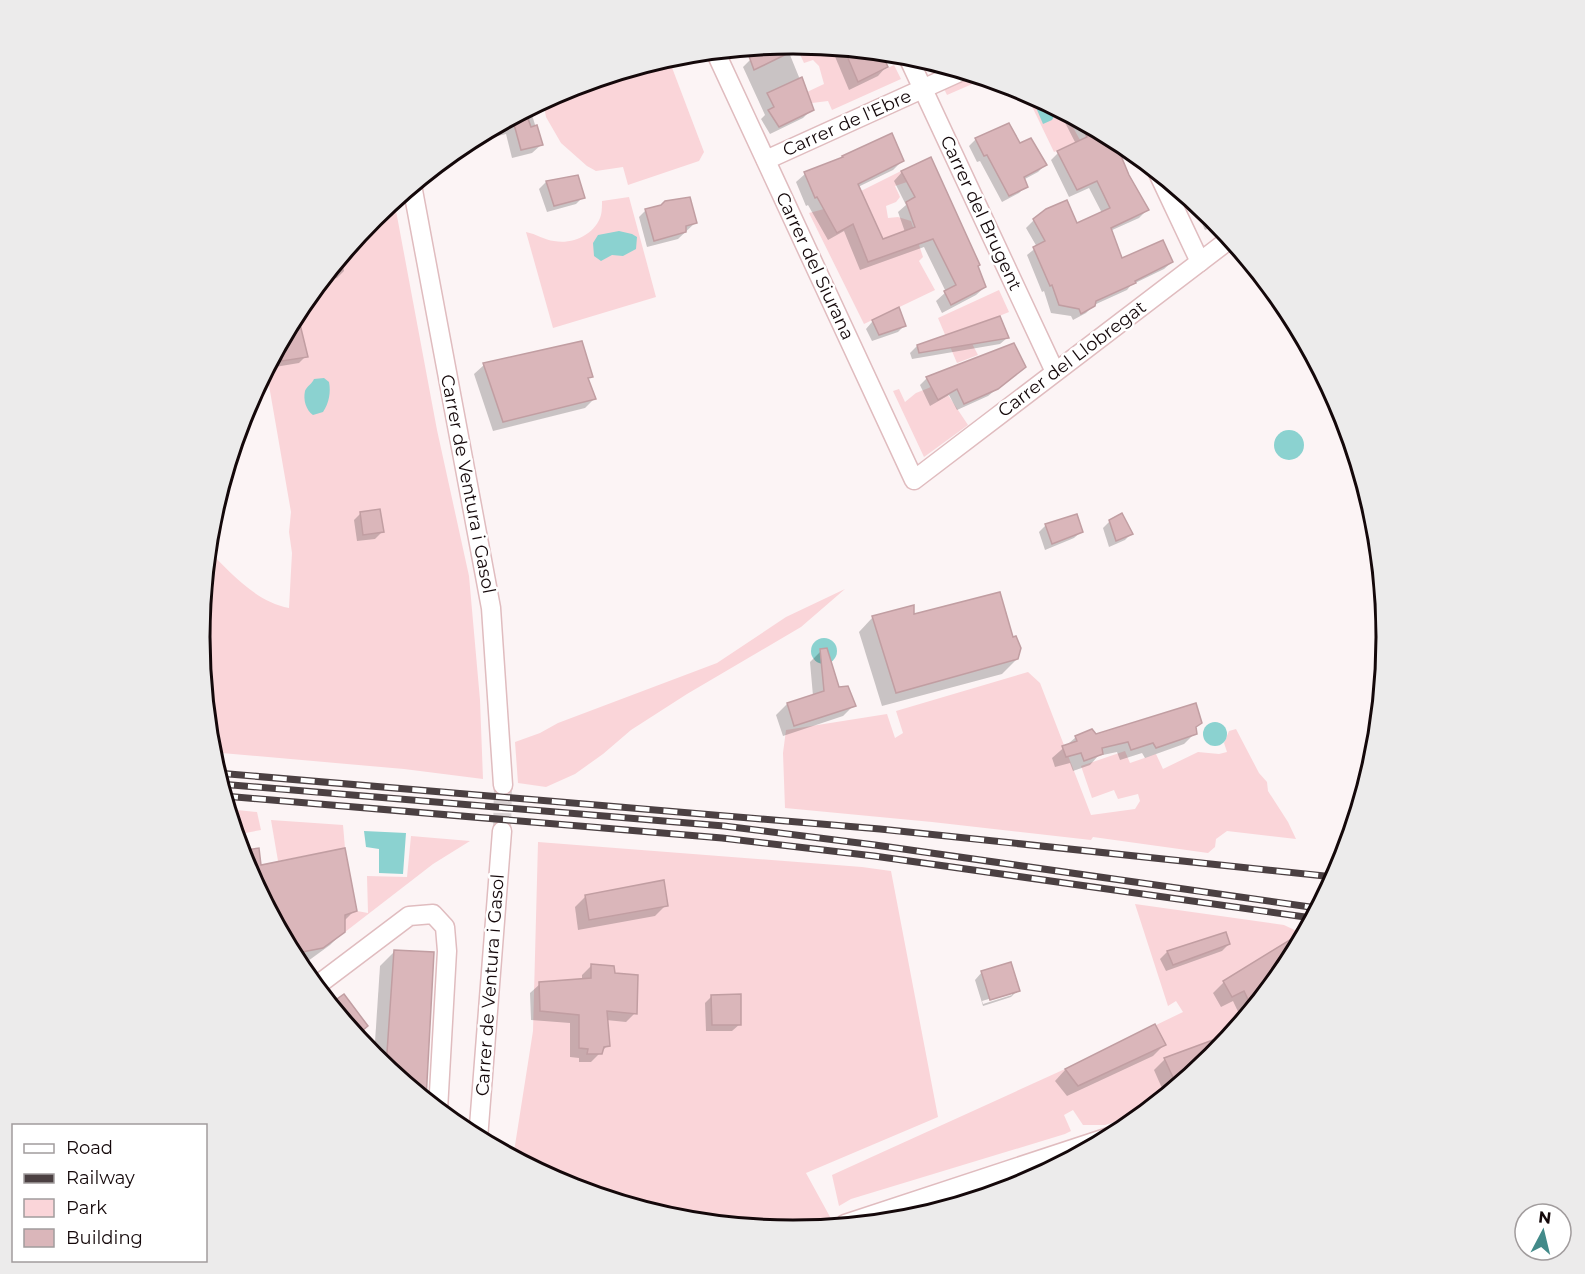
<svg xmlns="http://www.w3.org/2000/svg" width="1585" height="1274" viewBox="0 0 1585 1274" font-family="Montserrat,sans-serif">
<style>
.green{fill:#fad5d9}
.water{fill:#8bd2d0}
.shadow{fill:#0003;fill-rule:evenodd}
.building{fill:#dab6ba;stroke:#c19ea2;stroke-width:1.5}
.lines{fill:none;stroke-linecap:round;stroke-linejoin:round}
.street-tunnel{stroke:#d9d1d2;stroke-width:18;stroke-dasharray:18 9;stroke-linecap:butt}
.street-casing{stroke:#e0bcbf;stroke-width:21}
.street{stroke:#fff;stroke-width:18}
.rail-casing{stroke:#4b4042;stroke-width:7}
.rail{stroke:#fff;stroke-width:4.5;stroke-dasharray:14;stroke-linecap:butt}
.labels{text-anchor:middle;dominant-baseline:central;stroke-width:5;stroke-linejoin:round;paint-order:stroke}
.street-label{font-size:18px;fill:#14080a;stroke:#fff}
.rim{fill:none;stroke:#14080a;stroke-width:3}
</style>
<rect width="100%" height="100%" fill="#fcf4f5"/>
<g class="green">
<polygon points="809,45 860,50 847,57 858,82 894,65 901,79 832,110 828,101 812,103 807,92 824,84 819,66 813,60 804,63 798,50"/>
<polygon points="668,57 704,152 699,161 628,185 623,167 596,171 587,166 561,143 546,117 543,101 566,89"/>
<polygon points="935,63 986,78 947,95 932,64"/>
<polygon points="1030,94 1073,117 1073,121 1070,122 1080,140 1054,152 1027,96"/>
<polygon points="901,171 907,182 895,186 900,197 896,202 886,206 888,218 898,217 911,221 923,257 919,261 935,290 864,324 809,213 824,209 837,232 872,214 861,191"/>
<path d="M629,197l27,100 -103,31 -27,-96c10,2 19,8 28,9 18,4 42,-7 47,-26 1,-4 1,-10 1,-14z"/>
<path d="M394,200l43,230 32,146 11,124 3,79 -79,-10 -194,-17 -11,-115 9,-87c24,24 47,51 81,58l3,-55 -3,-21 2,-20 -25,-144 33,-61 74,-90z"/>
<polygon points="999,290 1009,312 965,330 978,355 957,363 938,318"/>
<polygon points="931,387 938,400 948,395 968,425 924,457 893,391 899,389 905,402 916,393"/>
<polygon points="845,589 801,627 687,694 631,730 603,754 575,774 546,787 518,783 515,742 540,733 558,723 717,663 786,617"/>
<polygon points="1028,672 1040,683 1091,815 1135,809 1140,801 1138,794 1118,799 1114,790 1092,798 1081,766 1125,751 1130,763 1156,754 1163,769 1198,752 1219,754 1227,752 1224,743 1229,731 1236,729 1259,773 1267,782 1268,791 1288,822 1296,839 1227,831 1216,839 1215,847 1208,853 1093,837 1091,840 932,822 785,808 783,753 786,730 887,714 895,738 903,733 896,711"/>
<polygon points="228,809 257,812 261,830 235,835"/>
<polygon points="271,820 343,825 345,848 278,861"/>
<polygon points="411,836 470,841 433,864 345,932 345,915 357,911 368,913 367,876 407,877"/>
<polygon points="538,842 862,867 891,871 938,1117 806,1173 835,1226 793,1230 676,1219 565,1185 513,1158 533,1031"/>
<polygon points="1135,904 1284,925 1303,934 1286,967 1212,1057 1144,1113 1105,1125 1083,1125 1073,1110 1064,1115 1071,1131 1065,1134 851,1199 839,1206 832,1175 1065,1069 1183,1012 1176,1001 1168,1006"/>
</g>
<g class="water">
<polygon points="1043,101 1058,109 1052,120 1043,124 1035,105"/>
<polygon points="619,231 632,234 637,237 636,249 623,256 612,255 601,261 594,256 593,243 598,235"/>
<path d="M324,378l5,4c2,10 0,21 -6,30l-10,3c-7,-5 -10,-15 -8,-24 2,-5 7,-7 9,-12z"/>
<circle cx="1289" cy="445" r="15"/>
<circle cx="824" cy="651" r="13"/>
<circle cx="1215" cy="734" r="12"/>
<polygon points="364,831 406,833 403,874 379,873 379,849 366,847"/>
</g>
<g class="shadow">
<polygon points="793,44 810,45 790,55 812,109 803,118 770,134 761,119 765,115 743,67 752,58 772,46"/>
<polygon points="831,47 879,52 886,67 878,76 849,90"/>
<polygon points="1020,89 1030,94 1023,97"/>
<polygon points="530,108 541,145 532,153 512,158 506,134 461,145"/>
<polygon points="1058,109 1110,137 1147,210 1139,218 1110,231 1121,260 1172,262 1164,269 1131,285 1127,290 1094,305 1086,313 1073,320 1071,316 1051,313 1044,291 1042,292 1027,255 1037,247 1026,228 1034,220 1076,225 1102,213 1089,188 1069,197 1051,160 1058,153 1076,144"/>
<polygon points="976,139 1019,145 1045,165 1038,172 1023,180 1026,186 1019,193 1002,202 980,161 977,162 969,146"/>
<polygon points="843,157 902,161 893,170 858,187 883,241 905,232 898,212 906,205 894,181 902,172 976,266 985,287 976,295 942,313 936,301 946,292 924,247 860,270 844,231 828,240 808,205 806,206 796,182 805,174 840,160"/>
<polygon points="577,177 583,197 576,204 547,212 539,189 546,182"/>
<polygon points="1199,207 1212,218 1218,225 1205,230 1199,217 1203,213"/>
<polygon points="646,210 696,222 678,239 647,247 639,217"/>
<polygon points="341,256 344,271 337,278 320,282"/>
<polygon points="898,309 905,325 898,332 872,341 866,329 872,322"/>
<polygon points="295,315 306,356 299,363 275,367 273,357"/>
<polygon points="1007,338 1000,344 912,359 910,353 917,346"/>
<polygon points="484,365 591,376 587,380 594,399 585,408 493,431 474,374"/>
<polygon points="1024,367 988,396 957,410 949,395 930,406 920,385 927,378"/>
<polygon points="361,513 382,532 375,539 357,541 354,520"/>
<polygon points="1110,521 1132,533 1125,540 1109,547 1103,528"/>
<polygon points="1046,525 1082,531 1074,538 1045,550 1039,532"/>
<polygon points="913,616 1017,659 1002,674 882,706 859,632 873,617"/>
<polygon points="821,651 838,688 854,705 843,716 783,736 776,715 787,704 813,696 810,662"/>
<polygon points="1195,728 1195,733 1184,744 1145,758 1142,753 1120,760 1117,752 1098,756 1090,765 1073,771 1070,763 1055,767 1052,758 1076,737"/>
<polygon points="244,864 260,867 355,910 344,921 344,931 330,945 308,961 297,963"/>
<polygon points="586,896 666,905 655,916 578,930 575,907"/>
<polygon points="1225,933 1229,944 1222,951 1166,971 1160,959 1167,952"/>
<polygon points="394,952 432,954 424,1099 374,1057 380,966"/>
<polygon points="591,966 614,975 635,1013 626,1022 606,1020 608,1045 591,1062 579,1062 579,1058 570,1057 570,1023 531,1020 530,993 540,984 582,980 582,975"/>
<polygon points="1286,967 1242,1020 1233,1001 1221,1007 1213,993 1224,982"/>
<path d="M982,972l36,18 -7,7 -28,9 -8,-26zM1012,992v3l-29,9 -1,-3z"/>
<polygon points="712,996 740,1024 732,1031 706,1031 705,1003"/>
<polygon points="1155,1026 1164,1045 1153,1056 1067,1096 1055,1081 1065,1070"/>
<polygon points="1212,1057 1165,1095 1154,1070 1165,1059"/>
</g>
<g class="building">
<polygon points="793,44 805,45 754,70 746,48"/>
<polygon points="860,50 881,52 888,67 858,82 847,56"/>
<polygon points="802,77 814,110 779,127 768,110 774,107 767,93"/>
<polygon points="525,110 531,127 537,125 543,145 521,150 512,117"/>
<polygon points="1078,120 1114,139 1129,175 1149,210 1111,228 1122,258 1163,240 1173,262 1135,281 1136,283 1096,301 1095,306 1081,314 1079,309 1059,305 1052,285 1050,286 1033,247 1045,241 1033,219 1046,209 1067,200 1077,223 1110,208 1097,181 1077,190 1057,151 1087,137"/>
<polygon points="1009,123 1020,143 1031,138 1047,165 1024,177 1028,187 1009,196 987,155 984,156 975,138"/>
<polygon points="892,133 904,161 858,184 883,239 915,227 906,202 915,197 901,171 931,157 980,265 978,266 986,287 951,305 944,291 956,285 933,239 868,262 853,224 837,233 817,197 815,198 804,172 843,157 842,156"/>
<polygon points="578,175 585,198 554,206 546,181"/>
<polygon points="690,197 697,223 686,226 686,232 654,241 645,209 661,205 665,201"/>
<polygon points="899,307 906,326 879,335 872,320"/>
<polygon points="297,312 308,357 282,361 278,346"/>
<polygon points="1000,316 1009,338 919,353 917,345"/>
<polygon points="582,341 593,377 588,378 596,399 503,422 483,363"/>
<polygon points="1014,343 1026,367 998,389 964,404 957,389 938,400 926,377"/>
<polygon points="380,509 384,532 363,535 360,512"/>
<polygon points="1122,513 1133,534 1116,541 1109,520"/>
<polygon points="1077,514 1083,532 1052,544 1045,524"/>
<polygon points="1000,592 1013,637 1016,636 1021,648 1018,659 896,693 872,616 914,605 914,614"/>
<polygon points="827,648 839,687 848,686 856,706 794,726 787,703 824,691 820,649"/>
<polygon points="1196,703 1202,723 1196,727 1197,734 1156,748 1153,743 1131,750 1128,742 1102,748 1103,754 1084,761 1081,753 1066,757 1062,746 1077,741 1075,736 1092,729 1096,734"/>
<polygon points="259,848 261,865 345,848 357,911 345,915 345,932 323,948 292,954 244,864 240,851"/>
<polygon points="664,880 668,906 589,920 585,895"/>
<polygon points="1306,930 1286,967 1252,1008 1244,991 1232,997 1223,981"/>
<polygon points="1226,932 1230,944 1173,965 1167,951"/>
<polygon points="394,950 434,952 426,1100 386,1067"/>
<polygon points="1011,962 1020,991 990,1000 981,971"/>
<polygon points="591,964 614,966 615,973 638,975 637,1014 607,1011 610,1046 604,1047 602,1054 587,1054 588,1049 579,1048 579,1015 540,1011 539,982 591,978"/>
<polygon points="344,994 368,1026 356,1036 330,1004"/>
<polygon points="741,994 741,1025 712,1025 711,995"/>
<polygon points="1155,1024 1166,1045 1078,1086 1065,1069"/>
<polygon points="1232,1033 1212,1057 1177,1086 1164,1058"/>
</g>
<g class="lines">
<polyline class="street-tunnel" points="502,831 503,785"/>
<g class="street-casing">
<g id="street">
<polyline points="715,51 914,480 1230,239"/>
<polyline points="907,55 1055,372"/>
<polyline points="766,160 962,71"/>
<polyline points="1158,173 1200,262"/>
<polyline points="412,185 491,608 503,785"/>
<polyline points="315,987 409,916 433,914 445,927 447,951 438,1110"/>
<polyline points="478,1139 502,831"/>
<polyline points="845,1224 1112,1136"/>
</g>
</g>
<use href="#street" class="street"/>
<g class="rail-casing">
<g id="rail">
<polyline points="217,773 880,829 1334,877"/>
<polyline points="220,784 724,826 875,845 1317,908"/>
<polyline points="224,796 722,838 874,856 1312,918"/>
</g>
</g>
<use href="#rail" class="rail"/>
</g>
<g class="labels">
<g class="street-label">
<text transform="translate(847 123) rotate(-24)">Carrer de l'Ebre</text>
<text transform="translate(981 213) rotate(65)">Carrer del Brugent</text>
<text transform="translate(815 266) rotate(65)">Carrer del Siurana</text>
<text transform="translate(1072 359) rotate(-37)">Carrer del Llobregat</text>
<text transform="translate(468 484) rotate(79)">Carrer de Ventura i Gasol</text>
<text transform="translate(490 985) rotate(-86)">Carrer de Ventura i Gasol</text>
</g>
</g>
<path d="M0 0H1585V1274H0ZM210 637a583 583 0 1 1 1166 0a583 583 0 1 1-1166 0Z" fill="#ecebeb" fill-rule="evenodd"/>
<path class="rim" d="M210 637a583 583 0 1 1 1166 0a583 583 0 1 1-1166 0Z"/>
<rect x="12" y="1124" width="195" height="138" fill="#ffffff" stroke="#a19c9d" stroke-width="1.5"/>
<rect x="24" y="1144" width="30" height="9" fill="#ffffff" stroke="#a19c9d" stroke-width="1.5"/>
<text x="66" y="1154" font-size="18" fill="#14080a">Road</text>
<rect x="24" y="1174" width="30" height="9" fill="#4b4042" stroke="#a19c9d" stroke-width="1.5"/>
<text x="66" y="1184" font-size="18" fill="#14080a">Railway</text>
<rect x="24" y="1199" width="30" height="18" fill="#fad5d9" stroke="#a19c9d" stroke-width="1.5"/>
<text x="66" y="1214" font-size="18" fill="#14080a">Park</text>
<rect x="24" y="1229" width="30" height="18" fill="#dab6ba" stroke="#a19c9d" stroke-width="1.5"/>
<text x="66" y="1244" font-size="18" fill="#14080a">Building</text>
<g transform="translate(1543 1232) rotate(7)"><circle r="28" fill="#ffffff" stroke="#a19c9d" stroke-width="1.5"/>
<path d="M0-4.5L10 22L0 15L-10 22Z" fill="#428a89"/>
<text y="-9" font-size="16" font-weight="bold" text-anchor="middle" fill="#14080a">N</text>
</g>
</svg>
